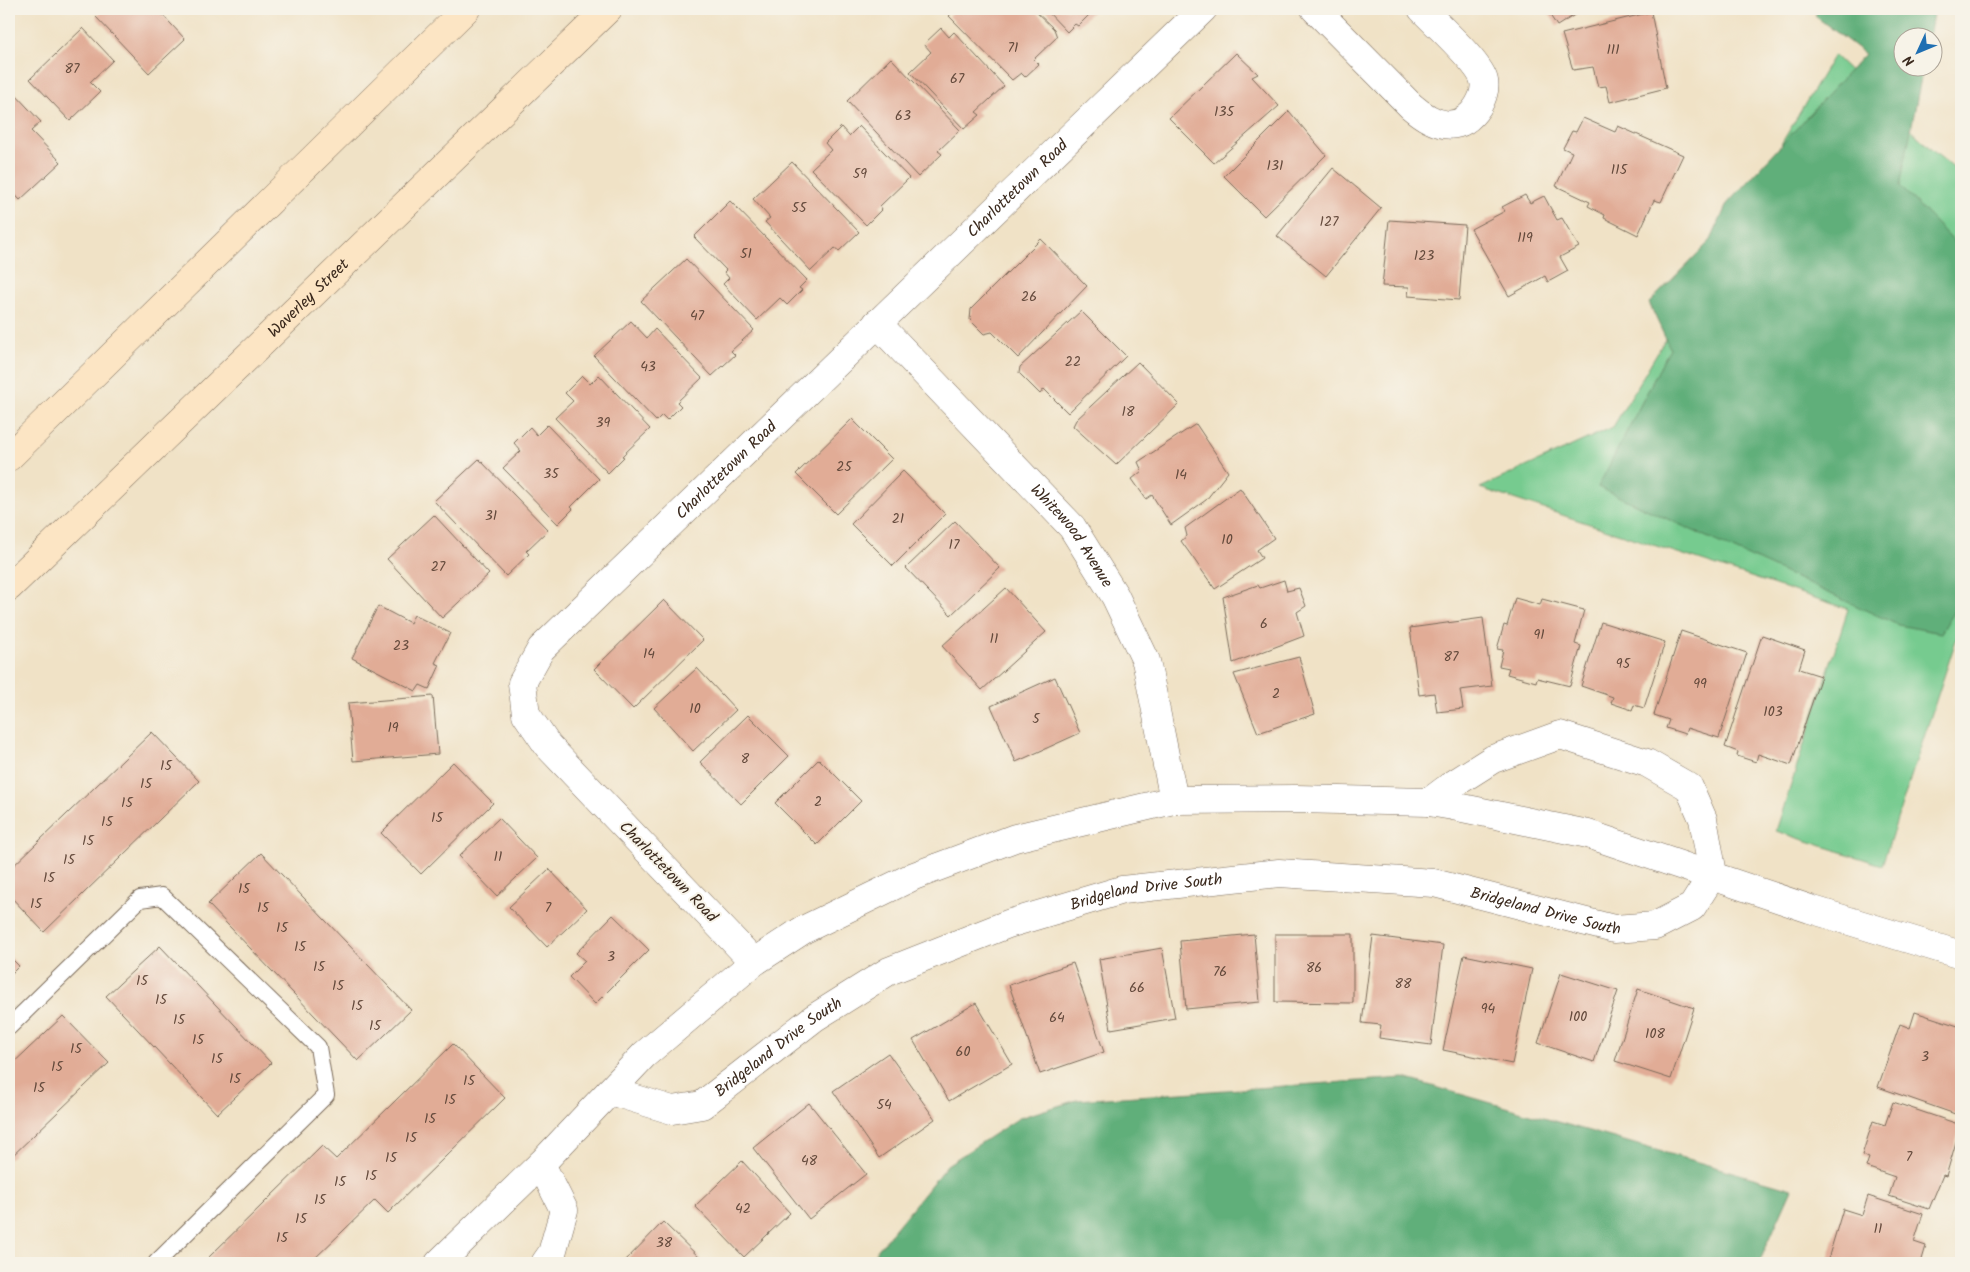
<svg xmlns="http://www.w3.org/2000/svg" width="1970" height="1272" viewBox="0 0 1970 1272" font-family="Kalam,sans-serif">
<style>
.green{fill:#76cb8f;stroke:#587a56}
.forest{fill:#60af7a;stroke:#4e6c4c}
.building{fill:#e1ac96}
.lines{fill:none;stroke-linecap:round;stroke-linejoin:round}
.service-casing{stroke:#7a6a59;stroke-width:18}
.minor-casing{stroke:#7a6a59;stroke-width:29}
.tertiary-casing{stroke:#7a6a59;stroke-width:29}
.secondary-casing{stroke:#7a6a59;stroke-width:29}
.service{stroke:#fff;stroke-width:16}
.minor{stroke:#fff;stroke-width:28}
.tertiary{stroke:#fff;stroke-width:28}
.secondary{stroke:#fce5c4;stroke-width:28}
.labels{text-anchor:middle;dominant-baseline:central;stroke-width:4;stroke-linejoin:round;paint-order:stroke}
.number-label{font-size:14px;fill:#644a3c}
.street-label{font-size:16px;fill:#3b2a1e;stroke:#f7f3e8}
</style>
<rect width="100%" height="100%" fill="#f7f3e8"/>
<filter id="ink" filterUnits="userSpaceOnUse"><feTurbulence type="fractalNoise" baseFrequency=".02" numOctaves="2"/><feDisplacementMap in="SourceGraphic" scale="10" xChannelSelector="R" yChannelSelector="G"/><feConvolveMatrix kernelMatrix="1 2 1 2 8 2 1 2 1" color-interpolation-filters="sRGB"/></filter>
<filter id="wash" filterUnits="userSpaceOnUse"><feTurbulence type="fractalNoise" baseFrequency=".0096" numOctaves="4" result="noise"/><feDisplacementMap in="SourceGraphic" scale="20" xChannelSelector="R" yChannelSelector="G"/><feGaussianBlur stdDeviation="1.12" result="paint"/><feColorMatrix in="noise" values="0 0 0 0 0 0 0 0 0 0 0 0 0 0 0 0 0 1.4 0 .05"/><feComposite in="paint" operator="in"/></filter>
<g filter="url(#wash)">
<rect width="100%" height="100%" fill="#f0e2c6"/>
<polygon class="green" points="1834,55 1933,151 1961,174 1961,625 1882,865 1776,831 1848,609 1480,488 1613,427"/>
<g class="forest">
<polygon points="1818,9 1934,9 1929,37 1902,38 1902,68 1923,68 1900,186 1961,249 1961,599 1941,633 1898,625 1598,487 1670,348 1649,303 1711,240 1727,204 1865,54 1815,16"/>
<polygon points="1404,1078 1792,1189 1759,1263 867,1263 947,1165 1019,1118 1077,1100"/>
</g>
<g id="blocks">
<g class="building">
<polygon points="104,9 157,9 185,39 149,73 96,17"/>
<polygon points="956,9 1033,9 1054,29 1057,37 1034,59 1039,64 1025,77 1021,73 1012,80 949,16"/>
<polygon points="1045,9 1089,9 1093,11 1078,26 1075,24 1067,32"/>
<polygon points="1546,9 1584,9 1557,26"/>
<polygon points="1651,12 1666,88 1610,102 1606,86 1598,87 1593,67 1573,70 1562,34"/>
<polygon points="83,28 113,60 90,82 100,92 70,121 30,79"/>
<polygon points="941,28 949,37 954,32 1004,86 976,112 980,115 964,129 910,72 931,52 924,44"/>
<polygon points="1236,53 1258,74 1252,77 1279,106 1214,163 1169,118"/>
<polygon points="891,58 960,130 938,151 942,154 918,177 847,101"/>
<polygon points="14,93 41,122 31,131 61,162 20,200 9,188 9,98"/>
<polygon points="1289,111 1326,155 1264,216 1224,176"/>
<polygon points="1583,118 1615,132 1618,126 1683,155 1661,202 1654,200 1638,235 1604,218 1605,215 1588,206 1590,202 1556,186 1572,152 1563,148 1572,131 1576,132"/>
<polygon points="859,126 909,178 880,206 882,209 866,225 811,169 831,150 825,143 841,127 849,136"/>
<polygon points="792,162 859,232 839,251 835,248 811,271 765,222 770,218 753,199"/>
<polygon points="1333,168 1381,208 1326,276 1277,236"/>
<polygon points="1525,195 1530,203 1544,196 1557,220 1562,218 1579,247 1560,257 1568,271 1548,282 1545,276 1509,296 1471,229 1505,211 1502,207"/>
<polygon points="730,201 807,280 799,288 802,290 787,305 780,298 757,320 723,284 729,278 724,272 726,270 694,237"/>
<polygon points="1389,220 1465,225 1459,300 1408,296 1409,287 1382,286"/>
<polygon points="1041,239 1087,286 1018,358 992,332 984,334 970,320 971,309"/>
<polygon points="686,259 754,330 731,351 735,355 712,376 641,301"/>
<polygon points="1081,311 1126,356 1068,413 1044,389 1040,394 1019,373 1020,367"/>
<polygon points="631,321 647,338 655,329 702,378 677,402 681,406 667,420 662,415 656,421 594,356"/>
<polygon points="1138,362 1179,404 1116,465 1073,426 1076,420"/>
<polygon points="599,375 650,429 622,456 624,457 608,473 555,418 573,401 565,393 582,376 590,384"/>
<polygon points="852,419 892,459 836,514 796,474"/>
<polygon points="1196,424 1228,472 1206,500 1171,525 1152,495 1146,499 1132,479 1142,471 1138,462"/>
<polygon points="547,425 599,479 571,507 573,509 558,524 503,468 521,451 514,443 530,427 537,435"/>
<polygon points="479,459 548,530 526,551 529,554 506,576 434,501"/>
<polygon points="903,471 945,514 893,566 851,524"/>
<polygon points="1240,488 1274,538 1257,550 1262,558 1215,589 1181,541 1187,536 1185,528"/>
<polygon points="434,515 489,574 442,618 387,559"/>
<polygon points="955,521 1000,568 951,615 906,568"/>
<polygon points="1284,580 1287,591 1299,588 1306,606 1297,612 1304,636 1233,663 1223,597 1258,585 1260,588"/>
<polygon points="1006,588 1046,632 982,690 942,646"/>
<polygon points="1515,598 1540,605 1542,599 1584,610 1575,644 1581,646 1570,686 1537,678 1536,682 1507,674 1509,668 1499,666 1503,650 1497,649 1504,625 1507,626"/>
<polygon points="664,600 703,640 633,709 594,669"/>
<polygon points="378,606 410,623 414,615 450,633 435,663 440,665 429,689 420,685 416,691 352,658"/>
<polygon points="1483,618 1492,686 1460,690 1463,709 1437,712 1434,693 1419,695 1410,628"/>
<polygon points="1601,622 1665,642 1644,708 1634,705 1632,710 1611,703 1613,697 1581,686"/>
<polygon points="1681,631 1747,653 1719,738 1687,728 1685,734 1666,728 1669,720 1654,715"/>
<polygon points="1762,635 1805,650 1799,669 1821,676 1791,765 1758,754 1756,762 1737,756 1738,752 1725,747"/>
<polygon points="1299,657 1315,714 1258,733 1234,674"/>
<polygon points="697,668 736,710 693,751 654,708"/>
<polygon points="1055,677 1080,733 1016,762 991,706"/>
<polygon points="433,696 438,754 353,761 348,703"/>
<polygon points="748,715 789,756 741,804 700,762"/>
<polygon points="152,732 199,781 44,932 9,895 9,870"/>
<polygon points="819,759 861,801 817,845 775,803"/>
<polygon points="453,762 493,803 421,874 381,833"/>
<polygon points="499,818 537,858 497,896 459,856"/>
<polygon points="261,853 411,1010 358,1061 208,904"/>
<polygon points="549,869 587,909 547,947 509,907"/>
<polygon points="613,915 649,950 595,1004 569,977 585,961 576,953"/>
<polygon points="1254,934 1260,1002 1186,1009 1180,941"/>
<polygon points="1275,934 1353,934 1353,1003 1275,1002"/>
<polygon points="1373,936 1443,945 1431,1045 1379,1038 1381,1025 1362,1023"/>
<polygon points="160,946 271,1063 217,1114 106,996"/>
<polygon points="1162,948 1175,1018 1111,1029 1099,959"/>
<polygon points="1464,955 1532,969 1512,1064 1443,1050"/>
<polygon points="9,956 19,966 9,976"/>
<polygon points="1073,963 1104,1052 1040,1074 1009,985"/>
<polygon points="1561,973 1618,991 1594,1062 1538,1043"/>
<polygon points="1638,989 1694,1008 1671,1079 1615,1061"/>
<polygon points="976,1003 1012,1064 949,1101 913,1040"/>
<polygon points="1915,1012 1961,1027 1961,1105 1958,1115 1878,1087 1900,1024 1910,1028"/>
<polygon points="63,1016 109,1063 9,1159 9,1067"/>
<polygon points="453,1044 505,1098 388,1213 375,1200 310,1263 214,1263 208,1258 322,1146 336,1159"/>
<polygon points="888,1053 935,1119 879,1158 833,1091"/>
<polygon points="1893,1102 1961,1125 1946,1176 1943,1175 1929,1209 1889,1196 1895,1177 1866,1167 1869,1158 1862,1155 1873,1121 1885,1125"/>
<polygon points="809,1103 866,1174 809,1219 753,1148"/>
<polygon points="742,1161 790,1213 744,1257 695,1206"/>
<polygon points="1868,1196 1923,1214 1914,1242 1926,1246 1921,1263 1843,1263 1828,1259 1843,1209 1862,1215"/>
<polygon points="663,1222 705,1263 623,1263"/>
</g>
</g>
</g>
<g filter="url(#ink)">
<use href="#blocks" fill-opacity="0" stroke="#7a6a59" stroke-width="1"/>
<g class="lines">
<g class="service-casing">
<polyline id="service" points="9,1027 140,899 162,896 318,1047 326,1095 156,1263"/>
</g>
<g class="minor-casing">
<g id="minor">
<path d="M1315,9l96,97c22,19 48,30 67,0 4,-7 8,-16 6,-25 -3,-17 -49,-58 -62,-72"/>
<path id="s1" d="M877,323l195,204 43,69 31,65 28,139"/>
<path id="s2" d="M754,962l-206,-216 -22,-32 -4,-31 19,-34 662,-640"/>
<path id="s3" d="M610,1091l62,19 30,-5 112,-87 75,-47 119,-47 114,-34 157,-17 155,10 180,46 41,-3 37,-19 21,-33 -10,-55 -14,-32 -42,-24 -87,-28 -67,24 -44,28 -20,15"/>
<polyline points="541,1164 564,1210 552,1253 545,1263"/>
</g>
</g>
<g class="tertiary-casing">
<polyline id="tertiary" points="439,1263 541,1164 644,1055 754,962 803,930 914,876 1015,838 1174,800 1296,799 1429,802 1453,806 1588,834 1810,909 1961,955"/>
</g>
<g class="secondary-casing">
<g id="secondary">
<polyline points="9,457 466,9"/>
<path id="s4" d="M9,587l599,-578"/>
</g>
</g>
<use href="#service" class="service"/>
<use href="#minor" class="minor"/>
<use href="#tertiary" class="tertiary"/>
<use href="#secondary" class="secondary"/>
</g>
</g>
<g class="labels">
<g class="number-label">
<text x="1013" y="48">71</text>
<text x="1613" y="50">111</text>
<text x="72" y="69">87</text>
<text x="957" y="79">67</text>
<text x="1224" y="112">135</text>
<text x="903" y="116">63</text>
<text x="1275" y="166">131</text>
<text x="1619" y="170">115</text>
<text x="860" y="174">59</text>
<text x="799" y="208">55</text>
<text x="1329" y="222">127</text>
<text x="1525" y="238">119</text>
<text x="746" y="254">51</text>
<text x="1424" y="256">123</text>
<text x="1029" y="297">26</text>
<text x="697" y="316">47</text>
<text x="1073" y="362">22</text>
<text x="648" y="367">43</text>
<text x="1128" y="412">18</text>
<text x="603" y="423">39</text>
<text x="844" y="467">25</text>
<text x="551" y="474">35</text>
<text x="1181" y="475">14</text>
<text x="491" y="516">31</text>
<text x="898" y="519">21</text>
<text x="1227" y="540">10</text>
<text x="954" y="545">17</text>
<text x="438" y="567">27</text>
<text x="1264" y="624">6</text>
<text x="1539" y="635">91</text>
<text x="994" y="639">11</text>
<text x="401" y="646">23</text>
<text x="649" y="654">14</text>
<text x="1451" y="657">87</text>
<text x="1623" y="664">95</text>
<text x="1700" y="684">99</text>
<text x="1276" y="694">2</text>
<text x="695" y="709">10</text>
<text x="1773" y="712">103</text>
<text x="1036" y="719">5</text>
<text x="393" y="728">19</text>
<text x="745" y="759">8</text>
<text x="166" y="766">15</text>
<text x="146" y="784">15</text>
<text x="818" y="802">2</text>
<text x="127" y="803">15</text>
<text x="437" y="818">15</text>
<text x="107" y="822">15</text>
<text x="88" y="841">15</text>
<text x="498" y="857">11</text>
<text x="69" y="860">15</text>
<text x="49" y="878">15</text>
<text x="244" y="889">15</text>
<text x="36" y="904">15</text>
<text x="263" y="908">15</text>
<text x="548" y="908">7</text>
<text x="282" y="928">15</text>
<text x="300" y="947">15</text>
<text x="611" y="957">3</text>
<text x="319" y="967">15</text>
<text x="1314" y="968">86</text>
<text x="1220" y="972">76</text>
<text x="142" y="981">15</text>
<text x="1403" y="984">88</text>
<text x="338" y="986">15</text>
<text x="1137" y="988">66</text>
<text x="161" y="1000">15</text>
<text x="357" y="1006">15</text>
<text x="1488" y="1009">94</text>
<text x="1578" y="1017">100</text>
<text x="1057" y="1018">64</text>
<text x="179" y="1020">15</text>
<text x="375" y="1026">15</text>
<text x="1655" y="1034">108</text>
<text x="198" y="1040">15</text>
<text x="76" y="1049">15</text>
<text x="963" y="1052">60</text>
<text x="1925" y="1057">3</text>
<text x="217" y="1059">15</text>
<text x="57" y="1067">15</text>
<text x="235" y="1079">15</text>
<text x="469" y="1081">15</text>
<text x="39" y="1088">15</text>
<text x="450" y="1100">15</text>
<text x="884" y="1105">54</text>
<text x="430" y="1119">15</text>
<text x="411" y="1138">15</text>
<text x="1909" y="1157">7</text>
<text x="391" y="1158">15</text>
<text x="809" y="1161">48</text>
<text x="371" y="1176">15</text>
<text x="340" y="1182">15</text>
<text x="320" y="1200">15</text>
<text x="743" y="1209">42</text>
<text x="301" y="1219">15</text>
<text x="1878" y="1229">11</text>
<text x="282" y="1238">15</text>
<text x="664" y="1243">38</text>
</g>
<g class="street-label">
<text stroke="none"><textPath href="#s2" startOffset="1070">Charlottetown Road</textPath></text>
<text stroke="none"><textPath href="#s4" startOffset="416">Waverley Street</textPath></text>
<text stroke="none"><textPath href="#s2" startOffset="665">Charlottetown Road</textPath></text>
<text stroke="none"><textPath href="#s1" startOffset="289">Whitewood Avenue</textPath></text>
<text transform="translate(668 872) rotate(46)">Charlottetown Road</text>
<text stroke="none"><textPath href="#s3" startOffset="596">Bridgeland Drive South</textPath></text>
<text stroke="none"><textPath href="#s3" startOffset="1001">Bridgeland Drive South</textPath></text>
<text stroke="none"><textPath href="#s3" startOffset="191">Bridgeland Drive South</textPath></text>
</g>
</g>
<rect width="1970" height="1272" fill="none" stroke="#f7f3e8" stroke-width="30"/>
<g transform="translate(1918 52) rotate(226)"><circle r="24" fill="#f7f3e8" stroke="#aca397"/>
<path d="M0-4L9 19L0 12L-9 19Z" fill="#1f6fb2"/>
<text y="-8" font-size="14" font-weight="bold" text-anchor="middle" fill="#3b2a1e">N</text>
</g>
</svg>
